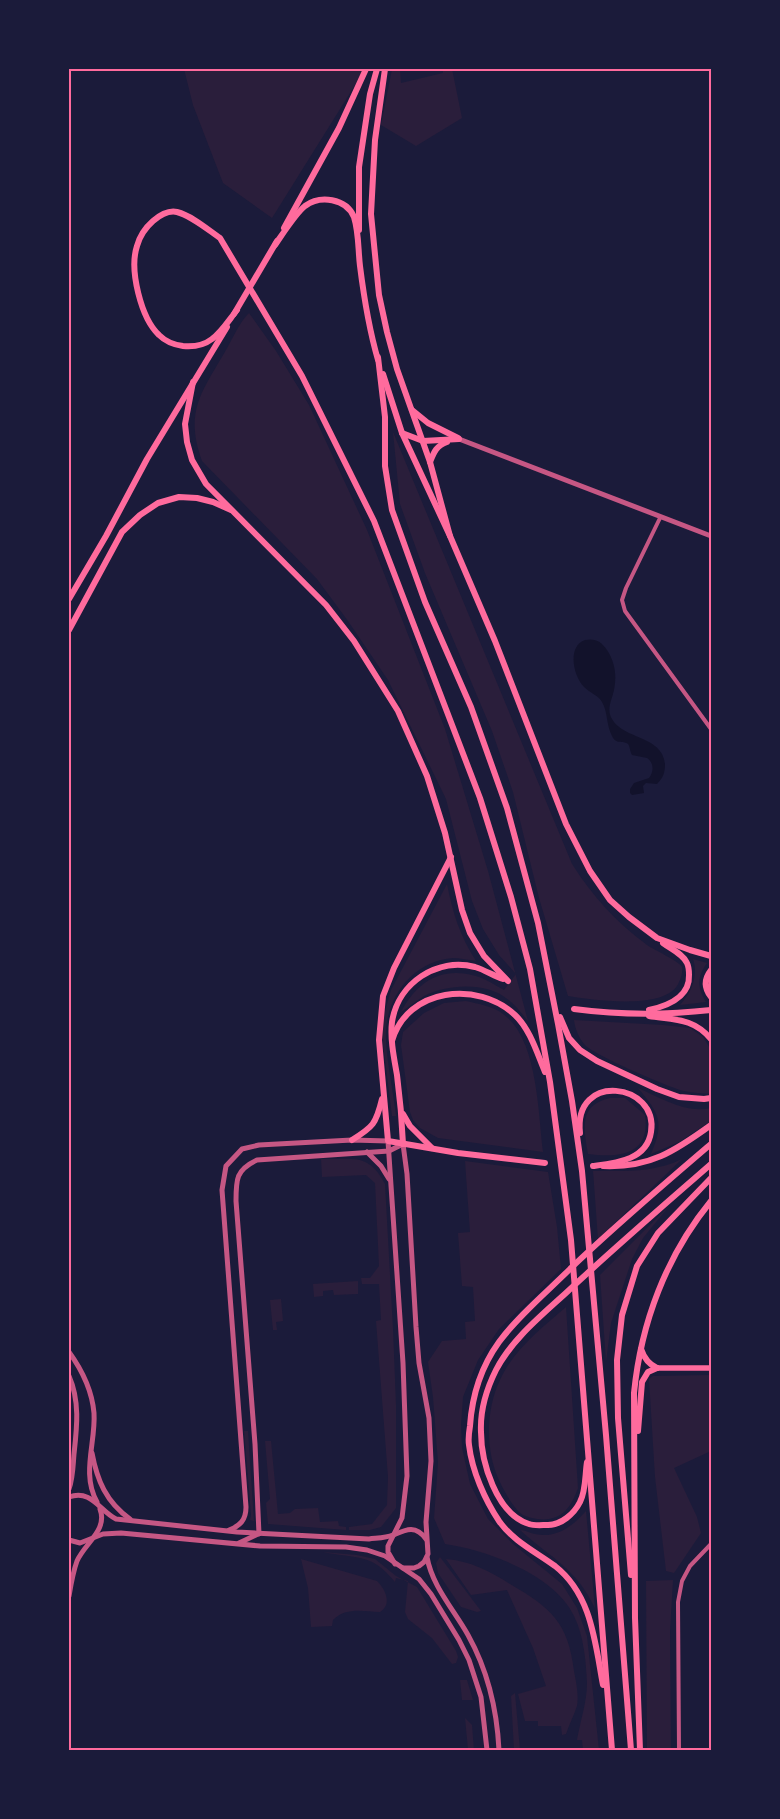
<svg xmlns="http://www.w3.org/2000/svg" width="780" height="1819" viewBox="0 0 780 1819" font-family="'Alegreya Sans',sans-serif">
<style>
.green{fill:#2a1e3b}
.water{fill:#12122b}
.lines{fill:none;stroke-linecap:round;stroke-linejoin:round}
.minor{stroke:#c65784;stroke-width:4}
.tertiary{stroke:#c65784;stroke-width:5}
.secondary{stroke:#ff6b9d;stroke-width:5.5}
.primary{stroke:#ff6b9d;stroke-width:6}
.trunk{stroke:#ff6b9d;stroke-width:6}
.neatline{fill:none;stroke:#ff6b9d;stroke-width:2}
</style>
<rect width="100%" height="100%" fill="#1b1b3a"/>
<g class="green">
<polygon points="184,69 365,69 272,218 223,183 193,105"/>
<polygon points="392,69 400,69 401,83 443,73 443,69 452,69 462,118 416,146 381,125"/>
<path d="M249,313l27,38 33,54 58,125 78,199 43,142 40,150c-8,-10 -15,-19 -25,-25 -22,-14 -57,-11 -79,0 -8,5 -15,11 -23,16 16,-30 40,-46 75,-36 10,3 19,9 28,14l12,-16 -17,-19 -16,-26 -11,-28 -26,-102 -58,-119 -40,-59 -31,-42 -115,-118c-18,-50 0,-69 24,-111 7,-12 13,-27 23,-37z"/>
<path d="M393,432l179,432c21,33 44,58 75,81 7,5 32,16 35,22 1,5 -1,11 -3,15 -11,29 -86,18 -111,14l-29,-98 -26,-106 -21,-61 -67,-158 -25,-69z"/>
<path d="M447,884c6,30 13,52 29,77 -8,-1 -16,-3 -23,-3 -41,3 -69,41 -67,81 1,25 7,51 10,77h-4l-10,-80 1,-18 8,-28z"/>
<path d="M693,959l14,4c-10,14 -10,24 -1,39l-26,3c11,-12 19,-29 13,-46z"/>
<path d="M466,1001c12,3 27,5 37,13 35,25 35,99 40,138l-105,-14 -18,-10 -7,-8 -3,-8 -9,-67 2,-13 21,-19 20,-10z"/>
<path d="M574,1020l89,5 27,3 13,9 8,13v44c-9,-1 -18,-1 -27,-3 -16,-4 -90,-36 -99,-46 -6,-7 -10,-16 -11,-25z"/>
<path d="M638,1088c23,10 48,26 73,20v13l-32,21 -28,12c14,-32 8,-41 -13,-66z"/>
<path d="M610,1098h15l20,17c6,40 -26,43 -57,39 -4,-25 -10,-49 22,-56z"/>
<path d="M321,1159c32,1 47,-7 64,25l8,145 3,76v103l-15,19 -11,3h-21v-3l23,-3 15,-19 1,-28 -12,-156 5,-1 -2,-36h-17l-1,-6h9l9,-12 -4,-83 -9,-8 -44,2z"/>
<path d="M682,1159l-84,80 -5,-68c30,0 61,2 89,-12z"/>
<path d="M465,1161l83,11 9,55 4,42 -62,60 -21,31 -15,37 -2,27 1,24 8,36 18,35 25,25 49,40 15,24 10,28 12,114h-16l-1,-10h-5c3,-18 10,-38 10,-57 -1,-21 -3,-47 -13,-67 -19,-41 -87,-66 -129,-72l-11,-26 4,-55 -5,-66 -5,-35 14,-21 24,-2 -1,-17 10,-1 -2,-34 -11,-1 -4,-53 12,-1z"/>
<polygon points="670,1205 643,1238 632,1259 611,1323 606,1362 600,1275"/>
<polygon points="358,1281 358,1294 334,1295 333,1290 323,1291 323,1296 314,1297 313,1284"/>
<polygon points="281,1299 283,1321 276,1322 277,1330 273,1330 270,1300"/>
<path d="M566,1307l12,181c-7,20 -17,34 -41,31 -4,-1 -10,-2 -14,-4 -10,-7 -19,-24 -24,-35 -14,-30 -13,-71 1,-100 13,-30 42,-52 66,-73z"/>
<polygon points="711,1375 711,1451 674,1468 697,1517 701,1533 674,1573 666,1571 655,1477 649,1379 653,1376"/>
<polygon points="244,1431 248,1431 254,1521 250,1520 251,1515"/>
<polygon points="265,1441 271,1441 278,1514 290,1513 295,1509 318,1508 320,1522 338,1521 339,1526 346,1527 346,1530 268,1524 266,1503 270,1499"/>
<path d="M586,1511l9,97c-20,-41 -43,-49 -75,-78 6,0 9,3 15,4 21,5 38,-8 51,-23z"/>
<path d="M323,1552l34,3 18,4 21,17 21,11 39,64 2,6 -2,6 -4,1 -20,-26 -24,-19 -3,-7 3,-31 -12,-3 -1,4c-23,-29 -38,-23 -72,-30z"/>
<polygon points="440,1557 481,1611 477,1612 461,1607 438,1573 436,1563"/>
<path d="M301,1559l76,22c8,8 16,23 3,31 -17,-1 -35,-5 -47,8l-1,6 -21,1 -3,-39z"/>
<path d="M446,1559c24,2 44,12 64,25 41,24 58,38 64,87 2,11 5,24 3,35 -3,9 -8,19 -11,28l-4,1 -1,-9h-23v-5h-13l-7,-27 28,-8 -13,-38 -26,-58 -36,5z"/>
<polygon points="673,1580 670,1631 671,1750 647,1750 646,1581"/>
<polygon points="460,1680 467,1680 473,1700 462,1700"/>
<polygon points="515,1693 520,1750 514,1750 511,1696"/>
<polygon points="465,1718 472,1725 474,1750 468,1750"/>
</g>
<path class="water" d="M585,640c10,-2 16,1 22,10 8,12 10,26 7,40 -2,10 -8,19 -2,29 12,21 50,16 53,45 0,9 -2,14 -8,20l-11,-1 -3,3 1,7 -12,2 -2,-2v-4l4,-6 15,-5c5,-7 5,-15 -2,-20l-15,-3c-2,-3 -2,-9 -4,-11 -5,-4 -12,1 -16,-8 -6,-11 -4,-24 -10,-34 -4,-7 -12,-9 -18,-15 -11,-11 -17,-41 1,-47z"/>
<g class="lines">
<g class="minor">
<polyline points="660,518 626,588 622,600 625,611 711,729"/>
<polyline points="679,1750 678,1602 682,1581 690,1566 711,1544"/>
</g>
<g class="tertiary">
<polyline points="459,439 711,536"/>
<polyline points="367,1152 381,1166 389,1179"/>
<path d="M69,1352c13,18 23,38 25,61 2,29 -13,61 3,89"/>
<path d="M69,1376c11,25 8,51 5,78 -1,12 -1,24 -5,35"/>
<path d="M92,1453c5,27 14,49 38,66"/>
<path d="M69,1497c22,-8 30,13 47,22l121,13 132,7c8,-1 17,-1 24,-4 14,-6 23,-10 33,4"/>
<path d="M229,1530c11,-4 17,-10 17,-23l-24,-317 4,-24 16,-17 17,-4 93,-5 36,1 15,222 4,113 -5,42 -14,28v6l7,12"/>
<path d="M259,1534l-4,-90 -19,-243c0,-22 0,-31 21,-41l132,-9 14,-7 4,30 9,153 3,36 10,55 2,43 -5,61 2,32 -4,8 -5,4 -5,2h-11"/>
<polyline points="69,1540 80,1543 103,1534 121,1533 260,1546 346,1547 367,1550 385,1556 419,1579 431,1594 459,1640 469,1660 481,1697 487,1750"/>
<polyline points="239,1543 258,1534"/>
<path d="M427,1557c5,29 27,53 41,78 20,36 29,75 31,115"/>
<path d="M69,1596c2,-12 4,-24 8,-35 8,-18 31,-31 23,-52"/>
</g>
<polyline class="secondary" points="657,1368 711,1368"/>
<g class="primary">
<polyline points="385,69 375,140 371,214 379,295 387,332 397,369 430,462 450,536 495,641 566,824 590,871 610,900 629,917 657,938 690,950 711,956"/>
<polyline points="284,228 339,128 366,69"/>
<polyline points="359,230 359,167 370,94 377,69"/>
<polyline points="234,314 277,241"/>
<polyline points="193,382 185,424 187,442 192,460 206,484 326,605 354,641 398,711 427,776 445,833 462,910 470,933 484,956 508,981"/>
<polyline points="412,410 428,423 458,438"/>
<polyline points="402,433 423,441 459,439"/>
<path d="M430,462c4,-10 6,-16 17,-20"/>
<polyline points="69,599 106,536 147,459 227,327"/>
<polyline points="69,630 122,532 140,515 158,503 179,497 197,498 213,502 231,510"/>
<polyline points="451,857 394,968 383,996 379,1040 388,1141 458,1153 545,1163"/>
<path d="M711,970c-7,9 -7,18 0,27"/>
<path d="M574,1009c45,6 92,6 137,1"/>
<path d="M649,1010c18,-4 41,-13 40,-35 0,-4 0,-8 -2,-12 -4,-9 -16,-14 -24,-20"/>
<path d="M649,1016c26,4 44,2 62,23"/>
<polyline points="403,1114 410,1126 432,1148"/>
<path d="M352,1140c21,-13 24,-16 30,-41"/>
<path d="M403,1144c-1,-23 -3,-46 -6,-69 -3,-17 -7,-36 -5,-53 6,-39 45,-65 83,-55 10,3 19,9 28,12"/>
<path d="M603,1166c47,2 72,-15 108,-41"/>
</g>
<g class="trunk">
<path d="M275,245c7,-10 21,-32 30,-39 15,-11 41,-8 49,11 5,16 4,33 6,49 4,32 9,63 18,94"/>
<path d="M237,310c-8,10 -16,23 -25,29 -9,7 -18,8 -29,7 -8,-1 -18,-5 -24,-11 -18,-17 -30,-65 -22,-89 3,-11 8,-18 16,-25 7,-6 15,-11 24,-9 15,4 30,17 43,26l82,138 72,145 106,277 31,99 19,72 20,113 21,158 41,510"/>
<polyline points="378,357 385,417 385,466 392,510 425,602 471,707 507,808 538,923 558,1024 572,1101 582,1171 606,1435 631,1750"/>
<polyline points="383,374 402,433 450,536"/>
<polyline points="560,1017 569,1038 580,1050 597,1061 657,1089 679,1097 704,1099 711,1098"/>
<path d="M392,1041c15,-53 86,-61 123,-26 15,14 22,38 30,57"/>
<path d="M580,1133c-7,-62 79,-50 71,-1 -4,28 -35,31 -58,34"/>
<path d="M641,1349c3,9 7,15 16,19"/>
<polyline points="638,1431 642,1382 648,1372 657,1368"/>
<path d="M587,1462c-2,12 -1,29 -7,40 -6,12 -19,23 -32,23 -6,0 -14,1 -19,-1 -33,-10 -48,-63 -48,-92 -1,-21 6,-44 15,-62 16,-31 46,-55 71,-78 47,-44 96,-86 144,-128"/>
<polyline points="631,1575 618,1418 617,1360 622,1315 637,1266 658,1233 711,1178"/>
<path d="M603,1685c-8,-42 -11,-90 -48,-119 -19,-14 -42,-25 -56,-45 -14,-21 -27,-50 -30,-76 -1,-6 0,-13 1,-19 2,-30 11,-59 29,-84 20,-27 48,-50 71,-73 46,-44 93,-84 141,-125"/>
<path d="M640,1750l-5,-132 -1,-225c7,-70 32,-137 77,-192"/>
</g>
</g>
<rect width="780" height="1819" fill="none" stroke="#1b1b3a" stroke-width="140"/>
<rect x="70" y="70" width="640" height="1679" class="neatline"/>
</svg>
